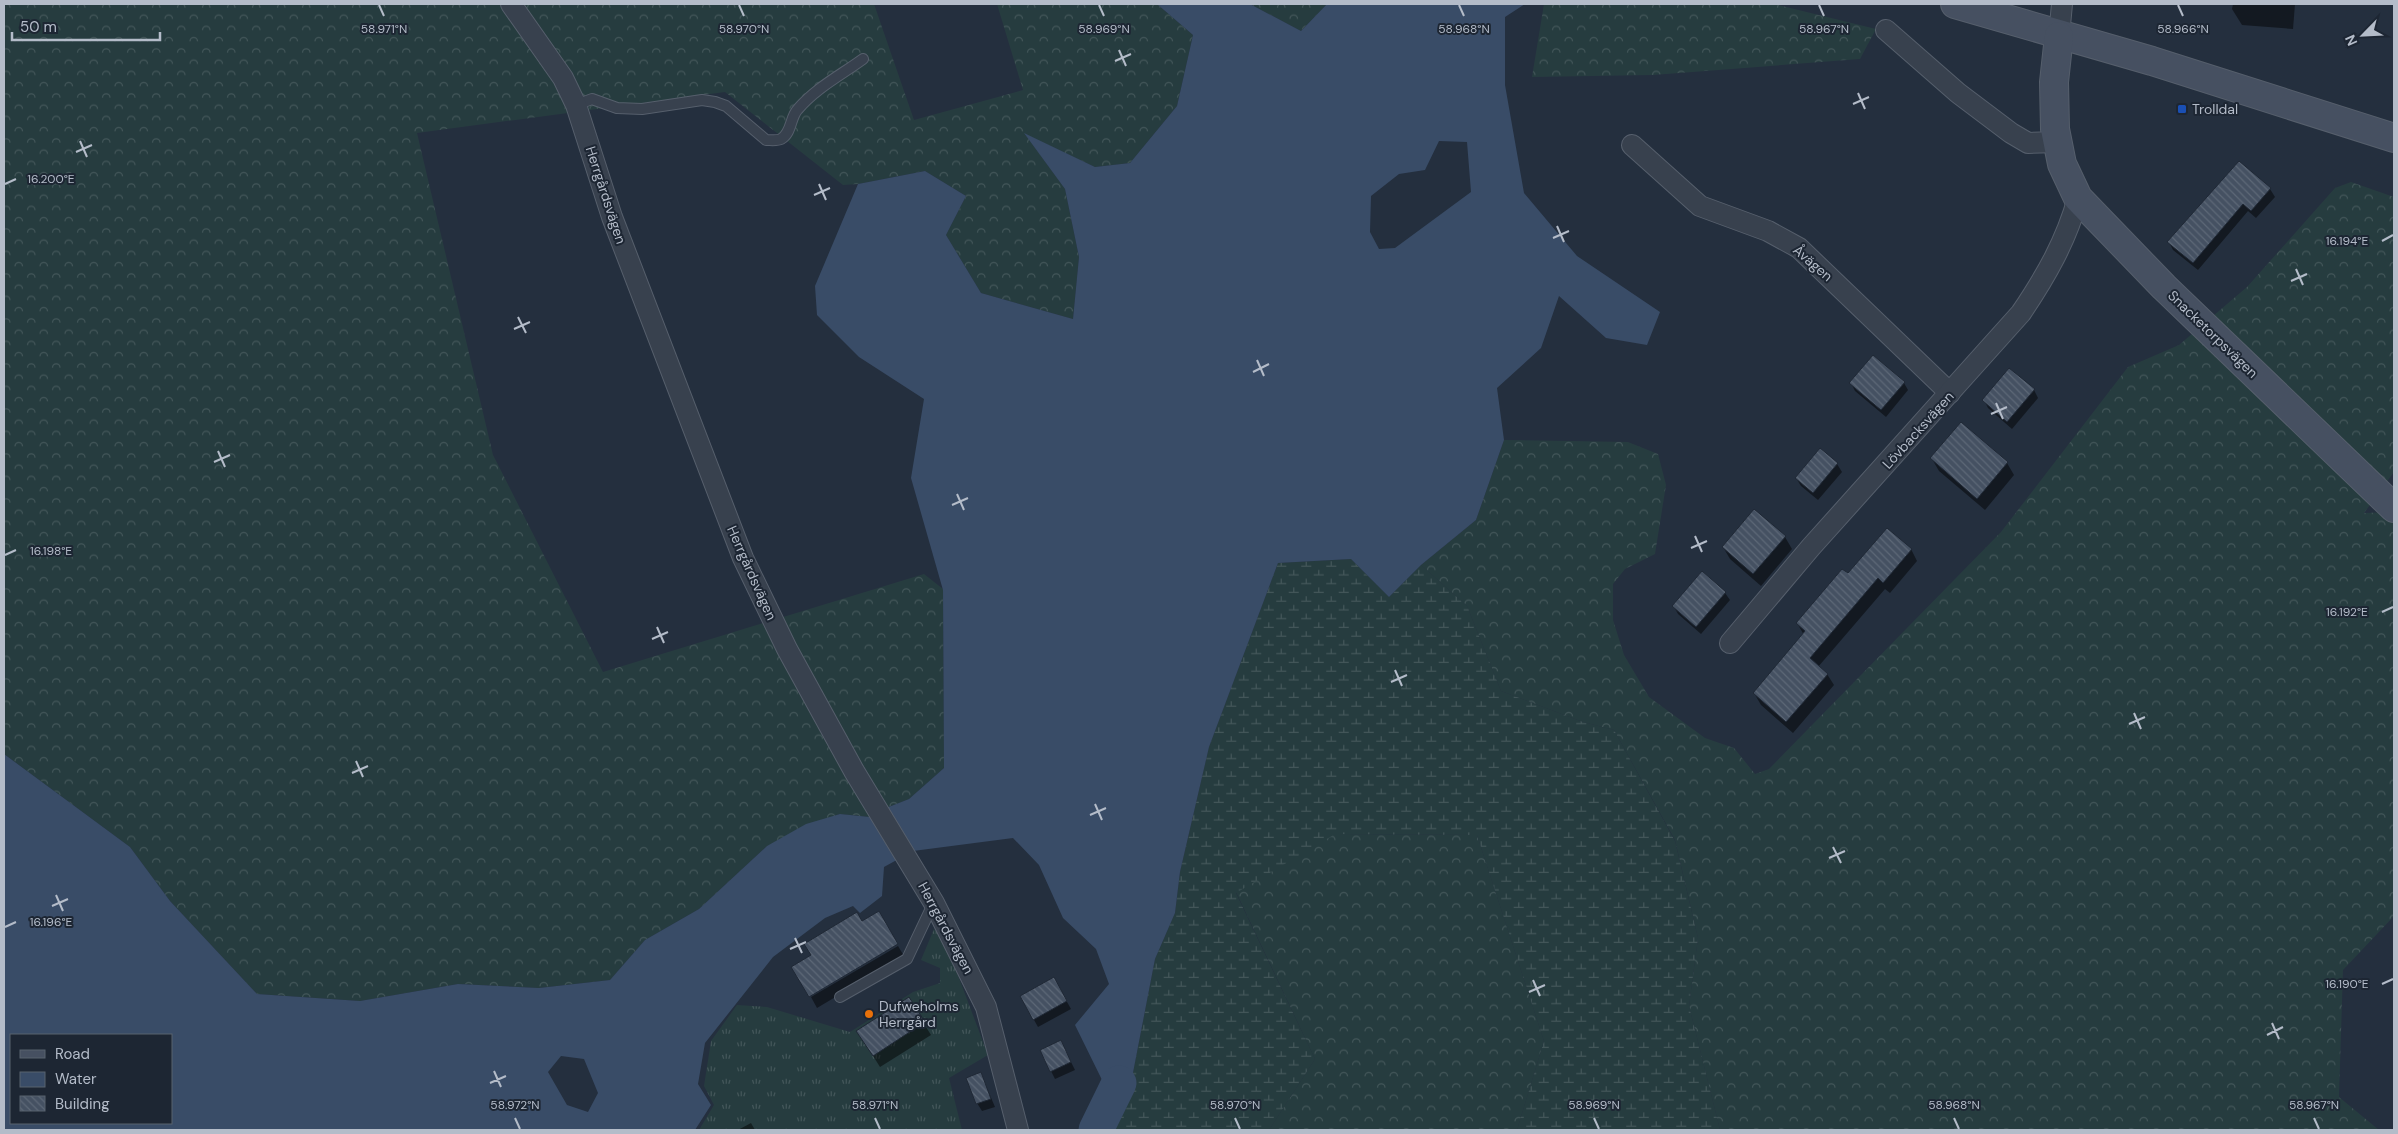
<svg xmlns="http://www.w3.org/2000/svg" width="2398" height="1134" viewBox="0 0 2398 1134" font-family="'DM Sans',sans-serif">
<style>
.grass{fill:url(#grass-tufts)}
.forest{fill:url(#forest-crowns)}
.wetland{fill:url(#wetland-marsh)}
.water{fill:#394c67;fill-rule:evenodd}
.shadow{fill:#0007}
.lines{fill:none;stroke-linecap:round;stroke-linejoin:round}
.river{stroke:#394c67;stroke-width:35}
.building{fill:url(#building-back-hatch);stroke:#1f2835}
.lane-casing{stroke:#565f6c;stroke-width:12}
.street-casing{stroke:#565f6c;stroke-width:22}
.secondary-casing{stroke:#565f6c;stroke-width:30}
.lane{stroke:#38414e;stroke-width:10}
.street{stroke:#38414e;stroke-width:20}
.secondary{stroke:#465061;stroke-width:28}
.ticks{fill:none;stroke:#b4bcc9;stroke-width:2}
.transit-dot{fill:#1a4fb4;stroke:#1d2633;stroke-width:2}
.food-dot{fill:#e8710a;stroke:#1d2633;stroke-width:2}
.labels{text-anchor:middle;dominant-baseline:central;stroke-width:4;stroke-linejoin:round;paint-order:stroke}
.poi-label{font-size:14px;fill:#b4bcc9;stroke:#1d2633;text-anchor:start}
.street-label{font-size:14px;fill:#b4bcc9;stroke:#1d2633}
.ticks-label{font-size:12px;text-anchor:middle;fill:#b4bcc9;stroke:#1d2633;stroke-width:4;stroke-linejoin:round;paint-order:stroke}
</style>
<defs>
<pattern id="grass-tufts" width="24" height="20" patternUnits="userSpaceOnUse" patternTransform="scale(1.25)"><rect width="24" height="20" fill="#263c3f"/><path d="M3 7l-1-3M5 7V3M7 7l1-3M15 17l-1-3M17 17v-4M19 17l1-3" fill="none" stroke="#435659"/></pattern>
<pattern id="forest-crowns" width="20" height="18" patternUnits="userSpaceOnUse" patternTransform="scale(1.25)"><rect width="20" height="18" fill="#263c3f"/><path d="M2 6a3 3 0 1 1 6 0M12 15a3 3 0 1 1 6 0" fill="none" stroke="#435659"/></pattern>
<pattern id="wetland-marsh" width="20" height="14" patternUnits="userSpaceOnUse" patternTransform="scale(1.25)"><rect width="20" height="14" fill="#263c3f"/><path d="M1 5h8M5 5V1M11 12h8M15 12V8" fill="none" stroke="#435659"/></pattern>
<pattern id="building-back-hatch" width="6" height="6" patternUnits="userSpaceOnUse" patternTransform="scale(1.25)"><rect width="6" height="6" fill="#455162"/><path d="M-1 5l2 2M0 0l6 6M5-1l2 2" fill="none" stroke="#5d6877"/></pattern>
</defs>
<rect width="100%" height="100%" fill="#242f3e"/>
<polygon class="grass" points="934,929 945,941 988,1055 949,1078 962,1130 699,1130 714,1105 704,1086 711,1041 737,1005 767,1007 850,1032 913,992 940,983 940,968 921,960"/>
<g class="forest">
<polygon points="4,4 874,4 914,120 1023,90 997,4 1157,4 1193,35 1177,106 1130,163 1095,167 1025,134 1065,189 1079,257 1073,319 981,293 946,235 966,196 925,171 858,184 843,185 725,92 417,133 493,455 603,672 924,574 943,589 944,768 909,799 886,808 870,817 839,814 767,846 699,909 645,940 610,980 539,988 458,984 360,1001 257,994 170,901 130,847 4,754"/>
<polygon points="1250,4 1327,4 1301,31"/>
<polygon points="1544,4 1774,4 1876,29 1860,59 1653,75 1532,77"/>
<polygon points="2351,182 2394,197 2394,472 2364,513 2394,512 2394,916 2343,970 2339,1097 2379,1130 1720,1130 1689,1006 1698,938 1675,840 1614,730 1583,722 1501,691 1467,606 1421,565 1476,520 1504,440 1628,442 1658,454 1666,485 1655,554 1625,569 1613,584 1613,620 1624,655 1649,697 1705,738 1734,748 1755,774 1769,769 2001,532 2128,367 2179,345 2247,287 2335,188"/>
<polygon points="1334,834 1477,835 1544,1041 1517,1130 1269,1130 1315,1059 1236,892"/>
</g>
<polygon class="wetland" points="1351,559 1389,597 1421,565 1467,606 1501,691 1583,722 1614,730 1675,841 1698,938 1689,1006 1720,1130 1517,1130 1544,1041 1477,835 1335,834 1236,893 1315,1059 1269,1130 1115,1130 1132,1078 1155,959 1175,913 1180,872 1209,747 1278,563"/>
<path class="water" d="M1157,4h93l51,27 26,-27h198l-20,13v68l19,108 53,63 83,56 -13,33 -41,-7 -47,-42 -18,52 -44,40 7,52 -28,80 -55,45 -32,32 -38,-38 -73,4 -69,184 -29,125 -5,41 -20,46 -23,119 -13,5 -15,1 -29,-59 34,-41 -13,-35 -33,-31 -24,-53 -26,-27 -100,13 -29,16 -2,29 -22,17 -7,-7 -28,12 -52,39 -68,86 -7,41 13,21 -16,25h-691v-376l126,93 40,54 87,93 103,7 98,-17 81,4 71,-8 35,-40 54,-31 68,-63 39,-22 34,-10 30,3 16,-9 23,-9 35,-31 -1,-178 -32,-112 13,-79 -65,-42 -42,-42 -2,-29 43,-102 67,-13 41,25 -20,39 35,58 92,26 6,-62 -14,-68 -41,-56 71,34 35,-4 47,-57 16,-71zM1439,141l28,1 4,50 -76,56 -16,1 -9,-17 1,-36 28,-22 26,-4zM11,1035h160v88h-160zM561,1056l23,3 14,34 -10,19 -21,-7 -19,-33z"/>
<g class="shadow">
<polygon points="2233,4 2295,4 2293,29 2242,25 2232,9"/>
<polygon points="2270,189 2275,197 2256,218 2248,211 2198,270 2173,250 2169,242"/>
<polygon points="1851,383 1904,383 1908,390 1886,417 1855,391"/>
<polygon points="2034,390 2038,398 2012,429 1988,408 1984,400"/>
<polygon points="1961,424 2007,463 2014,475 1985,510 1939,471 1932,459"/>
<polygon points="1821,450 1837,464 1842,472 1818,500 1801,486 1796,478"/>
<polygon points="1785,537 1792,549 1761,586 1730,559 1723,547"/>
<polygon points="1911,549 1917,561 1890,593 1885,589 1818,667 1827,674 1834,685 1793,733 1761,705 1754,693 1804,635 1797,623 1848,575"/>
<polygon points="1725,593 1730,600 1701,634 1678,614 1674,607"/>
<polygon points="898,946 904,956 817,1008 811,997"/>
<polygon points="1054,979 1071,1009 1038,1027 1021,997"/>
<polygon points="908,998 931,1035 880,1067 865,1043"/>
<polygon points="1065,1050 1075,1070 1055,1079 1051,1071"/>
<polygon points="981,1074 995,1107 982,1111 977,1103"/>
<polygon points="751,1123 755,1130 738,1130"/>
</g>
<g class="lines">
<polyline class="river" points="1096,1130 1119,1083"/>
</g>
<g class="building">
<polygon points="2239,161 2271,188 2251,211 2243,204 2193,263 2167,242"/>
<polygon points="1873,355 1905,382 1881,410 1849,383"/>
<polygon points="2009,368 2035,389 2007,422 1982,400"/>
<polygon points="1961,422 2008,462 1977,499 1930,458"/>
<polygon points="1820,448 1838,463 1813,493 1795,478"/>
<polygon points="1754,509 1786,536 1753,574 1722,547"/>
<polygon points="1887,528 1912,549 1883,583 1878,578 1810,658 1828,674 1786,722 1753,693 1805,631 1796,623 1842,569 1848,573"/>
<polygon points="1702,571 1726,592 1696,627 1672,606"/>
<polygon points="879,911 898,944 809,997 791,967 811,955 804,944 857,912 862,921"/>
<polygon points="1054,977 1067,1001 1033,1020 1020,996"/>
<polygon points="909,997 925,1022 873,1056 856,1031"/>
<polygon points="1061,1040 1071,1062 1050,1072 1040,1050"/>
<polygon points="981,1072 991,1099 976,1104 966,1078"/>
</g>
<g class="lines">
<g class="lane-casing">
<g id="lane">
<path d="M576,105l16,-6 25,9 25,1 60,-9 13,2 11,4 40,34c5,0 11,1 15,-1 11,-6 9,-22 17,-30 18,-21 43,-34 65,-50"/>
<polyline points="840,997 907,959 933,904"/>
</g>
</g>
<g class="street-casing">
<g id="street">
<polyline points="511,4 563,78 576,105 612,217 743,558 787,649 854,771 934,903 986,1007 1018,1130"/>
<polyline points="1886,30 1958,93 2011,133 2028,143 2058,142"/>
<polyline points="2059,36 2062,4"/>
<polyline points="1632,145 1700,206 1768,231 1799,248 1950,393"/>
<path d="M1730,643l81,-96 210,-234c25,-37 45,-72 57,-115"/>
</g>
</g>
<g class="secondary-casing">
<g id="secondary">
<polyline points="1955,4 2152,61 2394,138"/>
<polyline points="2059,36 2054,82 2055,129 2062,164 2078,198 2164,287 2394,508"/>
</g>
</g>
<use href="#lane" class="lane"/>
<use href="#street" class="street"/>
<use href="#secondary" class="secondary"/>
</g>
<path class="ticks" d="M379,5l5,11M739,5l5,11M1099,5l5,11M1459,5l5,11M1819,5l5,11M2178,5l5,11M1119,50l7,16M1115,61l16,-7M1858,93l7,16M1853,104l16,-7M80,141l7,16M76,152l16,-7M5,184l11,-5M819,184l7,16M814,195l16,-7M1557,226l7,16M1553,238l16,-7M2382,241l11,-6M2296,269l7,16M2291,281l16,-7M518,317l8,16M514,329l16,-7M1257,360l7,16M1253,372l16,-8M1996,403l7,16M1991,414l16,-7M218,451l7,16M214,462l16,-7M957,494l7,16M952,505l16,-7M1695,536l7,16M1691,548l16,-7M5,555l11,-5M2382,612l11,-5M657,627l7,16M652,639l16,-7M1395,670l7,16M1391,682l16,-7M2134,713l7,16M2129,724l16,-7M356,761l7,16M352,773l16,-7M1095,804l7,16M1090,815l16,-7M1833,847l8,16M1829,858l16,-7M56,895l7,16M52,906l16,-7M5,927l11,-5M795,938l7,15M790,949l16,-7M1533,980l7,16M2382,984l11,-5M1529,992l16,-7M2272,1023l7,16M2267,1035l16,-8M494,1071l7,16M490,1083l16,-7M515,1118l5,11M875,1118l5,11M1235,1118l5,11M1594,1118l5,11M1954,1118l5,11M2314,1118l5,11"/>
<rect class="transit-dot" x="2177" y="104" width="10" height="10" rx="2.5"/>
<circle class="food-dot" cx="869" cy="1014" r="5"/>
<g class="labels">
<g class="poi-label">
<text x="2192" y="109">Trolldal</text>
<text x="879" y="1006">Dufweholms<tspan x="879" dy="16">Herrgård</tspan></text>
</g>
<g class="street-label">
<text transform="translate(606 195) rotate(72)">Herrgårdsvägen</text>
<text transform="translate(1813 263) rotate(41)">Åvägen</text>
<text transform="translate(2213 334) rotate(44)">Snacketorpsvägen</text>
<text transform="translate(1918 430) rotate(-48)">Lövbacksvägen</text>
<text transform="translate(752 573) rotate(66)">Herrgårdsvägen</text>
<text transform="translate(946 928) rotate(62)">Herrgårdsvägen</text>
</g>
</g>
<g class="ticks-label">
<text x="384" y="33">58.971°N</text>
<text x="744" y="33">58.970°N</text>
<text x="1104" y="33">58.969°N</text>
<text x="1464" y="33">58.968°N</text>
<text x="1824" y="33">58.967°N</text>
<text x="2183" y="33">58.966°N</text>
<text x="51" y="183">16.200°E</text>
<text x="2347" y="245">16.194°E</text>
<text x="51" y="555">16.198°E</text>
<text x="2347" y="616">16.192°E</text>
<text x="51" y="926">16.196°E</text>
<text x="2347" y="988">16.190°E</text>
<text x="515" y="1109">58.972°N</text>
<text x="875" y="1109">58.971°N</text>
<text x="1235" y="1109">58.970°N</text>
<text x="1594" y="1109">58.969°N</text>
<text x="1954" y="1109">58.968°N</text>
<text x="2314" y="1109">58.967°N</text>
</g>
<rect width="2398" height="1134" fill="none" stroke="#b4bcc9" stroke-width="10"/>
<rect x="10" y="1034" width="162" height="90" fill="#1d2633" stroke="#59626f"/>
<rect x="20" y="1050" width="25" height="8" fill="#465061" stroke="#59626f"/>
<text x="55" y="1059" font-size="15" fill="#b4bcc9">Road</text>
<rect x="20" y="1072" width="25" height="15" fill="#394c67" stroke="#59626f"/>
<text x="55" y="1084" font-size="15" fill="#b4bcc9">Water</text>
<rect x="20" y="1096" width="25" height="15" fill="url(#building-back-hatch)" stroke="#59626f"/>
<text x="55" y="1109" font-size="15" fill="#b4bcc9">Building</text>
<g transform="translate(2363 35) rotate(246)" stroke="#1d2633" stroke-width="4" paint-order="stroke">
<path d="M0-4L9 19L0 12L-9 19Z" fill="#b4bcc9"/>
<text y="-8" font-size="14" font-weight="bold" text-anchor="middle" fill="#b4bcc9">N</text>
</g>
<path d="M12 32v8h148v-8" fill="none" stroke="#b4bcc9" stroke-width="2.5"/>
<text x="20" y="32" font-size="15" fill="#b4bcc9" stroke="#1d2633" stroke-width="4" paint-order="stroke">50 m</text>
</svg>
